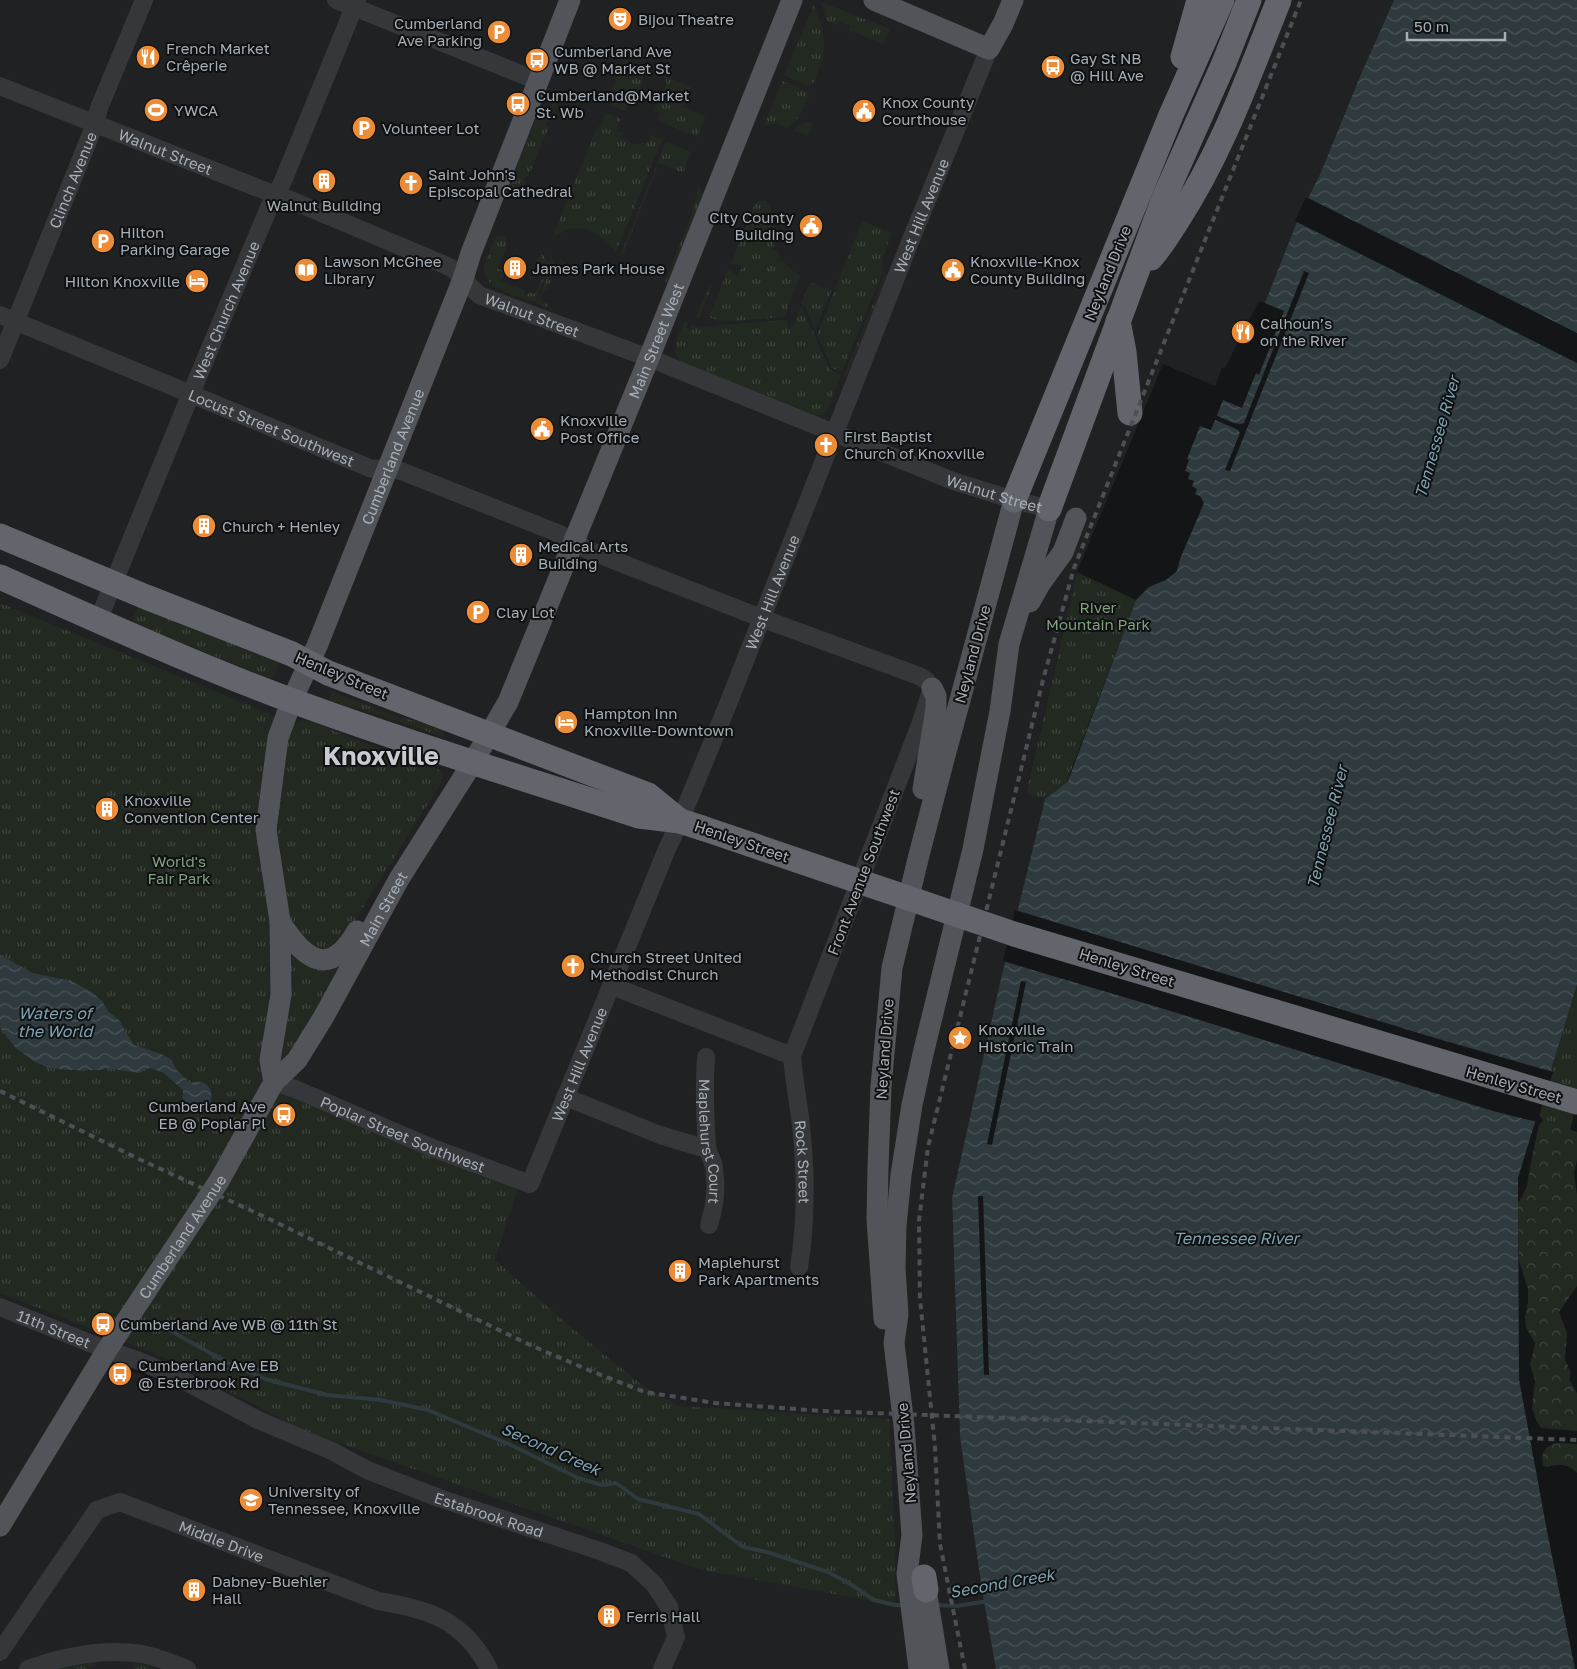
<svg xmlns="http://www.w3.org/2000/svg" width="1577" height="1669" viewBox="0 0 1577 1669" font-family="'Golos Text',sans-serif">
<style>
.built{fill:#202123;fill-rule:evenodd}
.grass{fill:url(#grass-tufts)}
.forest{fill:url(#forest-crowns)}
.water{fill:url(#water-waves)}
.pier{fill:#141516}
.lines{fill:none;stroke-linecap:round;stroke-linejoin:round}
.stream{stroke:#2e3a3e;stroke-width:4}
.minor{stroke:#35373b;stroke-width:18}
.major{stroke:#51555a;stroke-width:21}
.highway{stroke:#62666c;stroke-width:25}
.rail{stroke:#4c5054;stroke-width:4;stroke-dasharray:6 5;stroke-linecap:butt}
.highway-bridge{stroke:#62666c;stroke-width:25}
.labels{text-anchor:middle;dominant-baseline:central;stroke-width:4;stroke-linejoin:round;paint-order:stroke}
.poi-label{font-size:15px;fill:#a6aeb6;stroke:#0f1011;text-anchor:start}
.street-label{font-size:15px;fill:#a6aeb6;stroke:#0f1011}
.park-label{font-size:15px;fill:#82a07e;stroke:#0f1011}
.water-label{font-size:16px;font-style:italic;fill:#7ea2b0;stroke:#0f1011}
.town-label{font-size:25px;font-weight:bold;fill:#c7ccd2;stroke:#0f1011}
</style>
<defs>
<pattern id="grass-tufts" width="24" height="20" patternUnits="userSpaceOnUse" patternTransform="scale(1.25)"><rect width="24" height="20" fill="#212921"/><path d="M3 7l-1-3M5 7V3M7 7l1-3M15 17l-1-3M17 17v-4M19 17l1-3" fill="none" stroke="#3e463f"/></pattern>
<pattern id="forest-crowns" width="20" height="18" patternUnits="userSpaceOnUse" patternTransform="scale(1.25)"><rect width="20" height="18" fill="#212921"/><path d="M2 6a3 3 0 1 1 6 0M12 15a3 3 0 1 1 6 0" fill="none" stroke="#3e463f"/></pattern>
<pattern id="water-waves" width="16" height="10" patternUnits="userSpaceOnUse" patternTransform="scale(1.25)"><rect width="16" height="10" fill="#2e3a3e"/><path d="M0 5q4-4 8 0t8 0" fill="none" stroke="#495458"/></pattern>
</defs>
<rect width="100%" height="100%" fill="#141516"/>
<path class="built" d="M0,0h1394l-33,74 -40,98 -23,47 -33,84 -6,-2 -34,67h-3l-7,18 -52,-22 -86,208 -51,220 19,7 -93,399 8,239 39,232h-999zM112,1364l11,2 115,41v1z"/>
<g class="grass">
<polygon points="821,2 890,29 883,44 849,30 850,26 839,22 837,25 827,21"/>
<path d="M814,5c9,25 16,43 3,69 -2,5 -2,10 -8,12l-25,-11z"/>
<polygon points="624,60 651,70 643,76 642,87 634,102 629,101 625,111 610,105 615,91 612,89"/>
<path d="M664,76l27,11 -8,20 23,9 -9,21 -40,-17 3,-7 -6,-2 6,-14 -1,-3c6,-4 10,-11 5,-18z"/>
<polygon points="782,81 808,92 809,96 797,120 787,128 776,123 767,126 764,125"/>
<polygon points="558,95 560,95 555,108 556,109 552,119 549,118 546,125 549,127 528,177 526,176 524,180 526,182 521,194 517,193 515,195 506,191 535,121 549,109"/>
<path d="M606,113l15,6 -5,12 7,3 -1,3 10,7h8l2,-2 5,2 4,-9 11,5 -46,112c-14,-20 -39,-33 -60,-16l-3,-1 44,-108h3z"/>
<polygon points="809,122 813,123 808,136 793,130 801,124"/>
<polygon points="666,142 691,152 683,173 659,163 623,255 621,254"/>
<polygon points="698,184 704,196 668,283 665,281 693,211"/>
<polygon points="759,201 766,201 771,208 771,235 768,235 768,238 772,238 775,247 772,249 773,251 776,250 781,258 778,260 779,262 782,260 792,270 800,276 784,317 721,322 709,317 728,269 737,276 739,275 738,273 743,267 741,265 731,264 754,206"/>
<polygon points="862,221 892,233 882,260 883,271 842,372 832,368 817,335"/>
<path d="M497,235l9,2v6l2,1 -11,24 8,4 -4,9 24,9 -1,5h3l2,-3 6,2 7,-16 2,1 -9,23c-15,-5 -52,-13 -51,-33 1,-11 9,-24 13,-34z"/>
<polygon points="539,251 541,251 547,262 551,260 549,254 557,267 562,264 559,258 565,263 564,266 552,272 554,275 549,278 551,282 547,285 548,290 543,292 540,299 543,304 549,302 547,307 536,303 550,271 549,265 537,261 536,259 541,256"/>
<polygon points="885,274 887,275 846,377 844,376"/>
<polygon points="810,282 832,290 815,330 805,307 801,304"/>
<polygon points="710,284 712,285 699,319 696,318"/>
<path d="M801,306l2,3 27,61 11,5 -14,36 -4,4h-8l-135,-54c-10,-15 -2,-24 5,-40l3,2 -2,4 3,2 4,-5 5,3 87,-7 3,2v6h2l4,-3z"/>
<polygon points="1077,572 1136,600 1067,781 1045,799 1026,793"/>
<polygon points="0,603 268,713 294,725 301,720 312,722 387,752 434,767 444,773 442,781 344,938 343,960 284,1067 301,1078 289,1098 299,1098 518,1187 495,1260 566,1323 642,1385 678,1406 889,1419 895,1540 895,1605 702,1570 302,1430 166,1358 0,1293"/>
<polygon points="139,605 280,661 273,679 131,623"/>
<polygon points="332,691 394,716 446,728 444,737 363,710 328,702"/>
<polygon points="1577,985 1577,1102 1570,1130 1543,1120 1538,1113"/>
<polygon points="93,1660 95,1665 89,1669 46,1669"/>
<polygon points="133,1662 149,1666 154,1669 128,1669 133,1669"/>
</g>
<g class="forest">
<polygon points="1543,1120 1577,1132 1577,1160 1574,1173 1577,1195 1577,1286 1559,1312 1567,1333 1565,1359 1570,1371 1570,1381 1577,1393 1577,1431 1541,1428 1536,1420 1532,1408 1535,1380 1530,1365 1535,1343 1526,1328 1525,1317 1528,1301 1528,1289 1519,1261 1518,1204 1527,1186 1531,1161 1539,1125"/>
<path d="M1558,1443l19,1v29c-9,-10 -19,-9 -31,-6l-3,-2c-3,-13 2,-19 15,-22z"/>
</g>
<g class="water">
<polygon points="1394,0 1577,0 1577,985 1518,1178 1519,1379 1547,1531 1575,1669 996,1669 982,1590 960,1437 952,1198 1000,983 1045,799 1068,781 1136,600 1149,587 1166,580 1177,571 1180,559 1204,503 1200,496 1195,494 1197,489 1192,486 1194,481 1188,479 1190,473 1185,471 1189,460 1187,459 1200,426 1211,430 1223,400 1242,408 1256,373 1259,375 1284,311 1265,303 1298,219 1321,172 1361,74"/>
<path d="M0,955l33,18 38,8 21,11 10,9 6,10 12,10 4,8 10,16 27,9 11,6 3,8 15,15c30,-10 28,39 -2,26l-5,-8v-11l-19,-17 -14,-5 -11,5 -32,-5 -6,2h-29l-22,-2 -17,-7 -18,-14 -15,-19z"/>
</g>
<g class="pier">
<polygon points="1306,197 1577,333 1577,363 1295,221"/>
<polygon points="1304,271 1309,273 1230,471 1225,470 1240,433 1238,430 1232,427 1213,419 1215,415 1233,423 1241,424 1244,423"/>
<polygon points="1015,910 1435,1038 1553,1072 1537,1122 1493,1111 1174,1012 1003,961"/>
<polygon points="1021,981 1026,982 992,1145 987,1144"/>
<polygon points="978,1196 983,1196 989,1375 984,1375"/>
</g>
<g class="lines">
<g class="stream">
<polyline points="162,1326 228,1363 265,1379 327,1395 381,1400 428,1410 511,1445 578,1478 602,1485 616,1483 638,1499 699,1514 743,1547 767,1552 828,1572 852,1585 874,1600 895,1605 904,1605"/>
<polyline points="935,1605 957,1606 988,1601"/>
</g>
<g class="minor">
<polyline points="336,0 538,81"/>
<path id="s1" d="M0,86l263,104 23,8 159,67 8,4 26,26 170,63 304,123 61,19 35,9"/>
<path id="s2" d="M0,315l372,154 16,-1 13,3 154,61 19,9 14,9 173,68 158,58 8,5 5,7 -12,37 -128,331c2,27 8,53 10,80 4,44 4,88 -3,131"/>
<path id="s3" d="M0,360l95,-236 4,-16 45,-108"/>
<path id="s4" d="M98,621l87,-213 85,-203 13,-24 74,-181"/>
<polyline points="612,986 792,1056"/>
<path id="s5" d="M706,1057c-2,29 -1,60 1,89 1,8 6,14 7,22 3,19 1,39 -5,57"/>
<path id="s6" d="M274,1082l21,7 135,58 100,37 137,-335 13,-28 48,-117 182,-462 79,-193"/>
<polyline points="565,1097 660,1135 707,1149"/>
<path id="s7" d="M0,1307l107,43 30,10 40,17 81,43 74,31 35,19 72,28 161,53 31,12 23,21 15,23 7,30 -14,32"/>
<path id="s8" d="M0,1652l97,-142 23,-8 258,99c51,8 86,19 111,68"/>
<path d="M28,1669c36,-13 76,-21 114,-15 16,3 30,9 45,15"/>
</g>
<g class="major">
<polyline points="874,0 989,49 1003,24 1013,0"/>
<polyline points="1030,602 1040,584 1063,552 1076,518"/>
<polyline points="923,789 936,709 936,696 932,688"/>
<path d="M280,922c24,37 49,58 77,9"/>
<path id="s9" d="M274,1082l-4,-22 11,-65 -1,-74 -14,-91 12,-92 14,-38 25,-54 146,-367 8,-26 99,-253"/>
<polyline points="884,1319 877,1219 878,1168 881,1086 892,968 918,859 944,759 1014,500"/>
<path id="s10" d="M0,1526l107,-176 112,-169 55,-99 23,-22 26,-42 76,-139 74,-117 35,-60 141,-344 143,-358"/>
<polyline points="926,1590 939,1669"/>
<polyline points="919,1669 907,1574 912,1535 904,1426 894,1343 898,1314 895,1268 896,1226 901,1175 912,1105 923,1054 973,849 1000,711 1009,644 1049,509"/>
</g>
<g class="highway">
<polyline points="1183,57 1199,0"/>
<path d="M1151,258c10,-11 18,-25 26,-37 45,-69 72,-146 102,-221"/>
<polyline points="1118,321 1124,352 1130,413"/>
<polyline points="1014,500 1171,115 1222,0"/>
<polyline points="1049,509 1164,198 1224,63 1249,0"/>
<polyline points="0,536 146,597 292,654 328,673 648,795 680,821"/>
<path d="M0,577c90,40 182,82 274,117 120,45 243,82 365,122l41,5 22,7"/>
<polyline points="924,1577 926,1590"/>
</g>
<g class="rail">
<polyline points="0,1091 139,1159 263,1216 528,1344 586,1369 645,1392 715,1403 822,1411 1577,1440"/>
<polyline points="965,1669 940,1544 935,1447 920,1299 919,1221 928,1147 1043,680 1074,568 1301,0"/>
</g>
<polyline class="highway-bridge" points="702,828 1014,934 1577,1102"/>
</g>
<defs>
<g id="theatre-disc" transform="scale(1.25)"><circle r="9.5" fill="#ec8c36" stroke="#0f1011"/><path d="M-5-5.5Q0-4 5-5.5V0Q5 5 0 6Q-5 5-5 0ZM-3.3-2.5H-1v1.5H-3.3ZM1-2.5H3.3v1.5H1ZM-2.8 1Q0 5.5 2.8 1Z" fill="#fff"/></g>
<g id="parking-disc" transform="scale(1.25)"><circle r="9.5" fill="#ec8c36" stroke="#0f1011"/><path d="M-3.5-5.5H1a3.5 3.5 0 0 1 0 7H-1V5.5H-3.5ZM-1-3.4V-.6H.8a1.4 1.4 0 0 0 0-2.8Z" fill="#fff"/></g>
<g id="restaurant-disc" transform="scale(1.25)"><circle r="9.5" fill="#ec8c36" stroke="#0f1011"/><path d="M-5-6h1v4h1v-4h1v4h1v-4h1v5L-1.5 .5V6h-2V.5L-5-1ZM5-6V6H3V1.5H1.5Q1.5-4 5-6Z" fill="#fff"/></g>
<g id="bus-disc" transform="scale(1.25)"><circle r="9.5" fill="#ec8c36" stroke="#0f1011"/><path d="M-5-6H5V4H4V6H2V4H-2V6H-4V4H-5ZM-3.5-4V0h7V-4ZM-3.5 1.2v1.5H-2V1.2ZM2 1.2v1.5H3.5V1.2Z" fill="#fff"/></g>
<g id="stadium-disc" transform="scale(1.25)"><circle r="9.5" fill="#ec8c36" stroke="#0f1011"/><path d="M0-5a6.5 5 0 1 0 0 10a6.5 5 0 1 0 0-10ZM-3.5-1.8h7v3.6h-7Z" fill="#fff"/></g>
<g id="civic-disc" transform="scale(1.25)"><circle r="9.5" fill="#ec8c36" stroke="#0f1011"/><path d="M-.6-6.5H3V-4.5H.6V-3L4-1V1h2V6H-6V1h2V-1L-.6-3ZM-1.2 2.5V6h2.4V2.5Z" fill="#fff"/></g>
<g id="building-disc" transform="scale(1.25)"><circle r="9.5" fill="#ec8c36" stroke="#0f1011"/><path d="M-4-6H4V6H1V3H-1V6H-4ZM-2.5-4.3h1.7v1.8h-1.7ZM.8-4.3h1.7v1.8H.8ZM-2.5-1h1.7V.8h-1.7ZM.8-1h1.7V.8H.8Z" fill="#fff"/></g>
<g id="church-disc" transform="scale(1.25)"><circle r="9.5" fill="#ec8c36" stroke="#0f1011"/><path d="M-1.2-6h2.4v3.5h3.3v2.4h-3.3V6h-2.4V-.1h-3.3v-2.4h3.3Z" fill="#fff"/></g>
<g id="library-disc" transform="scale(1.25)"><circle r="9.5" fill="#ec8c36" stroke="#0f1011"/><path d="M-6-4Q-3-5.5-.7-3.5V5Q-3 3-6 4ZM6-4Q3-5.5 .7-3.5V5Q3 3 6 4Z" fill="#fff"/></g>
<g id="hotel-disc" transform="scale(1.25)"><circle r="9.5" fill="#ec8c36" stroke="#0f1011"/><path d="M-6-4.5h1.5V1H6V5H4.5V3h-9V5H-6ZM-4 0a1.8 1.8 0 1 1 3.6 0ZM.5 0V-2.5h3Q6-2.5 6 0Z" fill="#fff"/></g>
<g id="sight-disc" transform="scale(1.25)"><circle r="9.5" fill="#ec8c36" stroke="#0f1011"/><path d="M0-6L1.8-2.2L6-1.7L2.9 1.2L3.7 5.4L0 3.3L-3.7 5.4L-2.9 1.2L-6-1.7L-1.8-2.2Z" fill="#fff"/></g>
<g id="university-disc" transform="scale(1.25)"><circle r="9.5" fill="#ec8c36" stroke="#0f1011"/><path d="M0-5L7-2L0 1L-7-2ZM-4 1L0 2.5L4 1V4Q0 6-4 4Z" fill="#fff"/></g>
</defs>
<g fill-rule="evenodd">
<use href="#theatre-disc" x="620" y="19"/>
<use href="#parking-disc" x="499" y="32"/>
<use href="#restaurant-disc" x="148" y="57"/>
<use href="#bus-disc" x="537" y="60"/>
<use href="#bus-disc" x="1053" y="67"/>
<use href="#bus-disc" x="518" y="104"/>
<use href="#stadium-disc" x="156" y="110"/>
<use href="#civic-disc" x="864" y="111"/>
<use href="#parking-disc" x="364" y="128"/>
<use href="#building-disc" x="324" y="181"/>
<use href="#church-disc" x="411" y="183"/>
<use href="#civic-disc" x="811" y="226"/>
<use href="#parking-disc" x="103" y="241"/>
<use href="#building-disc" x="515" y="268"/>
<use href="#library-disc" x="306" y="270"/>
<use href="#civic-disc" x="953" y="270"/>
<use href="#hotel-disc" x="197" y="281"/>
<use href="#restaurant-disc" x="1243" y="332"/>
<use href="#civic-disc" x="542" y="429"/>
<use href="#church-disc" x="826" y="445"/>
<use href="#building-disc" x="204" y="526"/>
<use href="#building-disc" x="521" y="555"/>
<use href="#parking-disc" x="478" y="612"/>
<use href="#hotel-disc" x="566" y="722"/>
<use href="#building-disc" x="107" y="809"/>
<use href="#church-disc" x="573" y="966"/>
<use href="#sight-disc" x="960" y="1038"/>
<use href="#bus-disc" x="284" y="1115"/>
<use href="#building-disc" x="680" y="1271"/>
<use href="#bus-disc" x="103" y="1324"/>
<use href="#bus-disc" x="120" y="1374"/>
<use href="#university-disc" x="251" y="1500"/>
<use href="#building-disc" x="194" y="1590"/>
<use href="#building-disc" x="609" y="1616"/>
</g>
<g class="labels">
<g class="poi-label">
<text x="638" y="19">Bijou Theatre</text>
<text x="482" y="23" text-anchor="end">Cumberland<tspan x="482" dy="17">Ave Parking</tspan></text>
<text x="166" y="48">French Market<tspan x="166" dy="17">Crêperie</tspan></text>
<text x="554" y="51">Cumberland Ave<tspan x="554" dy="17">WB @ Market St</tspan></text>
<text x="1070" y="58">Gay St NB<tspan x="1070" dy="17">@ Hill Ave</tspan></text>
<text x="536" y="95">Cumberland@Market<tspan x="536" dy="17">St. Wb</tspan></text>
<text x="882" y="102">Knox County<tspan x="882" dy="17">Courthouse</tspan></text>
<text x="174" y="110">YWCA</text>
<text x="382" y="128">Volunteer Lot</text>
<text x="428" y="174">Saint John's<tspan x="428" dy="17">Episcopal Cathedral</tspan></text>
<text x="324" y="205" text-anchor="middle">Walnut Building</text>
<text x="794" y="217" text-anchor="end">City County<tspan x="794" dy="17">Building</tspan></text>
<text x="120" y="232">Hilton<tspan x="120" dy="17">Parking Garage</tspan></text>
<text x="324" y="261">Lawson McGhee<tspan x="324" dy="17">Library</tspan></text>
<text x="970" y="261">Knoxville-Knox<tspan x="970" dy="17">County Building</tspan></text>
<text x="532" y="268">James Park House</text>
<text x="180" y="281" text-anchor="end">Hilton Knoxville</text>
<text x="1260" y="323">Calhoun’s<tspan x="1260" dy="17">on the River</tspan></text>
<text x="560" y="420">Knoxville<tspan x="560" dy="17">Post Office</tspan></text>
<text x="844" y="436">First Baptist<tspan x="844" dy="17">Church of Knoxville</tspan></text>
<text x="222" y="526">Church + Henley</text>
<text x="538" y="546">Medical Arts<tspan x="538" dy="17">Building</tspan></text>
<text x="496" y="612">Clay Lot</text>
<text x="584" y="713">Hampton Inn<tspan x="584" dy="17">Knoxville-Downtown</tspan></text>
<text x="124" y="800">Knoxville<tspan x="124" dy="17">Convention Center</tspan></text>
<text x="590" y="957">Church Street United<tspan x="590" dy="17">Methodist Church</tspan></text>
<text x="978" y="1029">Knoxville<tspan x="978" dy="17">Historic Train</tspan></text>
<text x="266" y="1106" text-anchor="end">Cumberland Ave<tspan x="266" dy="17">EB @ Poplar Pl</tspan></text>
<text x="698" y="1262">Maplehurst<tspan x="698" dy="17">Park Apartments</tspan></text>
<text x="120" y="1324">Cumberland Ave WB @ 11th St</text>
<text x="138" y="1365">Cumberland Ave EB<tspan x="138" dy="17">@ Esterbrook Rd</tspan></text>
<text x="268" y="1491">University of<tspan x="268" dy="17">Tennessee, Knoxville</tspan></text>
<text x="212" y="1581">Dabney-Buehler<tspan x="212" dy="17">Hall</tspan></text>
<text x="626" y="1616">Ferris Hall</text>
</g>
<g class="street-label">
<text stroke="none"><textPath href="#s1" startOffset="178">Walnut Street</textPath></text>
<text stroke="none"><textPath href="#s3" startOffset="194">Clinch Avenue</textPath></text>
<text stroke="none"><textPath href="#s6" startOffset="1320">West Hill Avenue</textPath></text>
<text transform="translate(1107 273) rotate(-68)">Neyland Drive</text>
<text stroke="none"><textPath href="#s4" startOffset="336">West Church Avenue</textPath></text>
<text stroke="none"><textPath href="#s1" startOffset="582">Walnut Street</textPath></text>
<text stroke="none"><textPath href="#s10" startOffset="1360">Main Street West</textPath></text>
<text stroke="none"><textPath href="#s2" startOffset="294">Locust Street Southwest</textPath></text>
<text stroke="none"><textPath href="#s9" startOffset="651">Cumberland Avenue</textPath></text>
<text stroke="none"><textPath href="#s1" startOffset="1078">Walnut Street</textPath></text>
<text stroke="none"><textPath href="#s6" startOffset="915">West Hill Avenue</textPath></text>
<text transform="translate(972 654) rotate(-75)">Neyland Drive</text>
<text transform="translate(342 675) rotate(23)">Henley Street</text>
<text transform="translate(742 841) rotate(19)">Henley Street</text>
<text transform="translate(863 872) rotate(-69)">Front Avenue Southwest</text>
<text stroke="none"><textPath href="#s10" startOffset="728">Main Street</textPath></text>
<text transform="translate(1127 967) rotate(17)">Henley Street</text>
<text transform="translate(884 1049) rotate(-86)">Neyland Drive</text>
<text stroke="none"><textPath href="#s6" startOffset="405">West Hill Avenue</textPath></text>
<text transform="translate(1514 1084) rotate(16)">Henley Street</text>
<text stroke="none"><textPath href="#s6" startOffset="139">Poplar Street Southwest</textPath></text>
<text stroke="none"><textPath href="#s5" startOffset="85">Maplehurst Court</textPath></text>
<text stroke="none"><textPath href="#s2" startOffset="1508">Rock Street</textPath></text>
<text stroke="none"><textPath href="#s10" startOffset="342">Cumberland Avenue</textPath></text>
<text stroke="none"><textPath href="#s7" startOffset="58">11th Street</textPath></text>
<text transform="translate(906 1453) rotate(-95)">Neyland Drive</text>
<text stroke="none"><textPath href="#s7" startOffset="532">Estabrook Road</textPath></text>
<text stroke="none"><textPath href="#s8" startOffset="305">Middle Drive</textPath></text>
</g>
<g class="park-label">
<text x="1098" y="607">River<tspan x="1098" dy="17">Mountain Park</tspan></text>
<text x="179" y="861">World's<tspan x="179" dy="17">Fair Park</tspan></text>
</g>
<g class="water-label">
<text transform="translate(1437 437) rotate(-74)">Tennessee River</text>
<text transform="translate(1327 827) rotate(-76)">Tennessee River</text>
<text x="55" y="1013">Waters of<tspan x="55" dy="18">the World</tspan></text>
<text x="1236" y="1238">Tennessee River</text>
<text transform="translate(551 1449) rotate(24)">Second Creek</text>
<text transform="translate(1002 1583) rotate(-10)">Second Creek</text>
</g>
<g class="town-label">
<text x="381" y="755">Knoxville</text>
</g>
</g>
<path d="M1407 32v8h98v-8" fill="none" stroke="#a6aeb6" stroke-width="2.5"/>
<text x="1414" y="32" font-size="15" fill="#a6aeb6" stroke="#0f1011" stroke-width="4" paint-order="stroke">50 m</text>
</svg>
